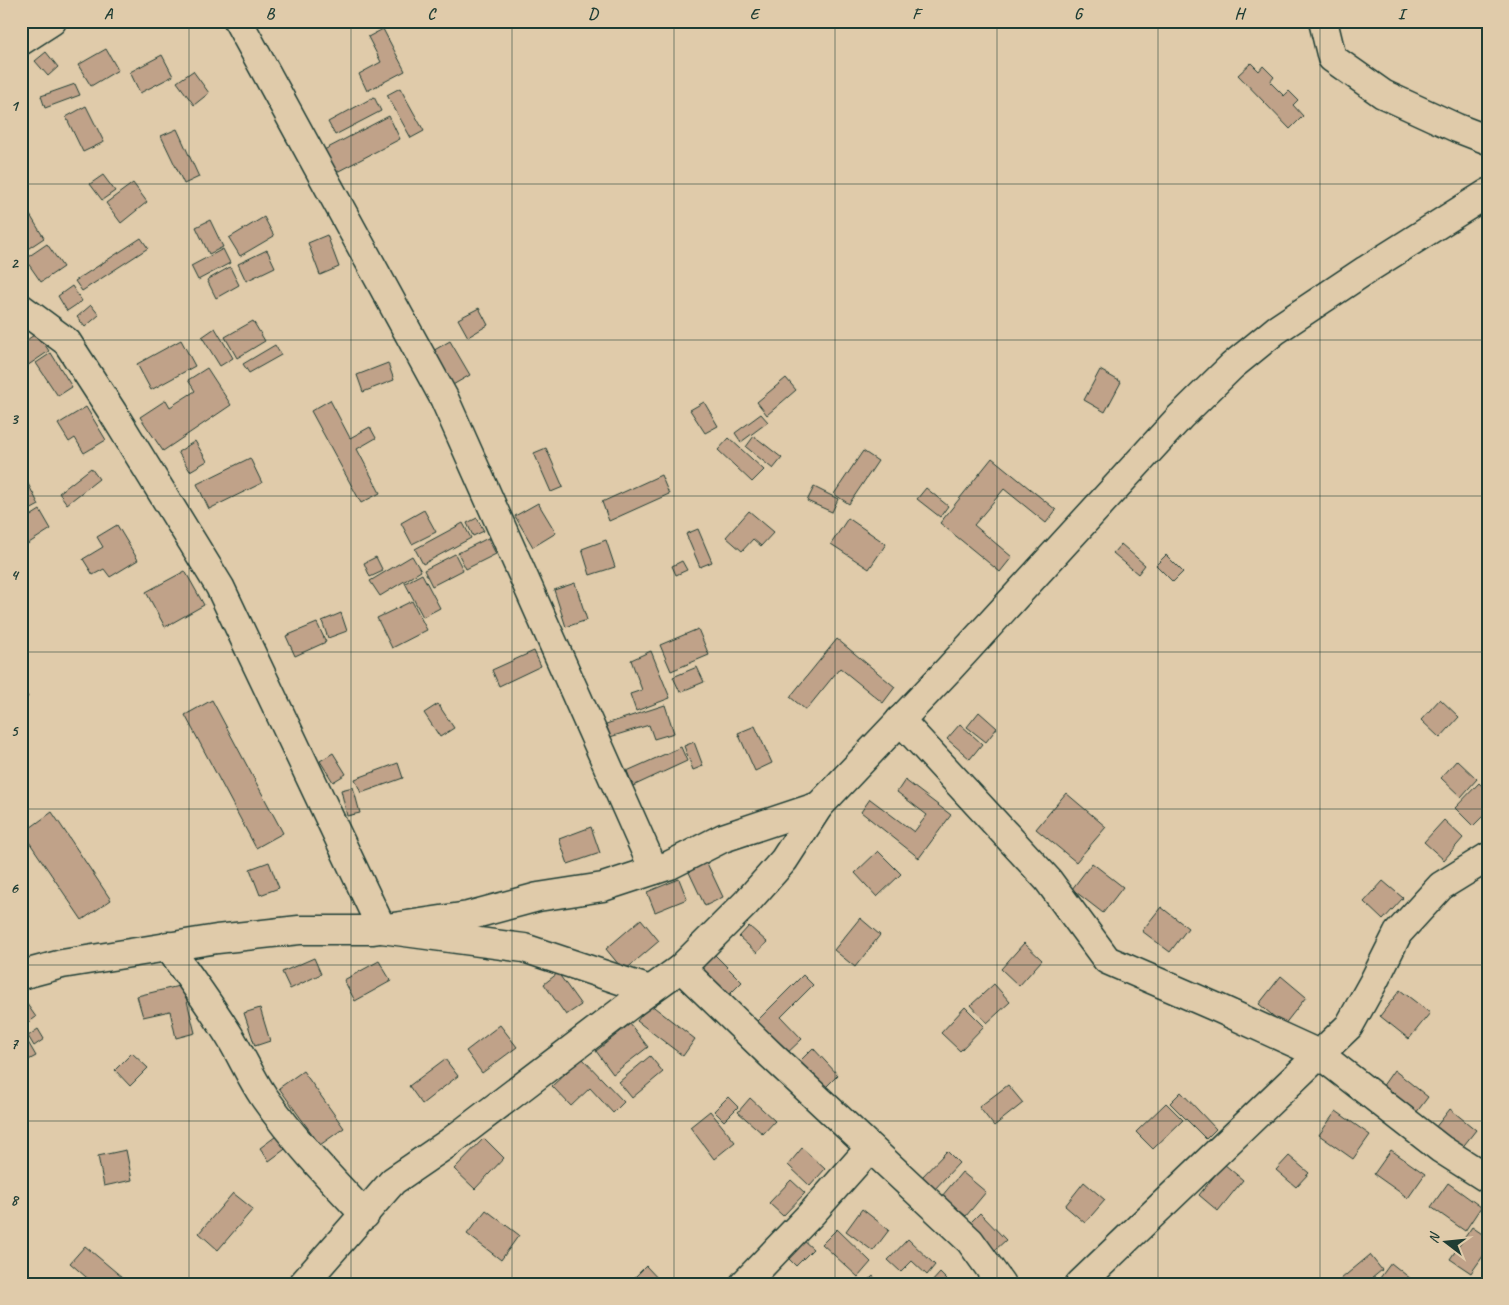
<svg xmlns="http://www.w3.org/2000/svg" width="1509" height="1305" viewBox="0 0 1509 1305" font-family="Caveat,sans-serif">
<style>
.building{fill:#c0a289;stroke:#1f3d34}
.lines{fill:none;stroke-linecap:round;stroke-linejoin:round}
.street-casing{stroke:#1f3d34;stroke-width:31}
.street{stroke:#e0cbaa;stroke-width:28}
.grid{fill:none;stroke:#1f3d34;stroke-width:1;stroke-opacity:0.55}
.neatline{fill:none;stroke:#1f3d34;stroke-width:2}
.grid-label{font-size:16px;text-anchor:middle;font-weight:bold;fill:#1f3d34}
</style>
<rect width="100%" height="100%" fill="#e0cbaa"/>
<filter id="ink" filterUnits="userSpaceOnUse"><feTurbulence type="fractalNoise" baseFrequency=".02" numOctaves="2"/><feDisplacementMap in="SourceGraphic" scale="10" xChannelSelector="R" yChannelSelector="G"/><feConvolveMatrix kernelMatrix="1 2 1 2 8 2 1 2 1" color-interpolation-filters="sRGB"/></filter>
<g filter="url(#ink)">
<g class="building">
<polygon points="383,29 405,71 367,91 359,74 381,62 368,37"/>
<polygon points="106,49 118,70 91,86 78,65"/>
<polygon points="46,52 58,67 48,76 35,61"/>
<polygon points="162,55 173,76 140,93 130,72"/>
<polygon points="1251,63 1259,71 1263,66 1274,77 1270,82 1284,96 1289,91 1298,100 1293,105 1303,116 1290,129 1238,75"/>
<polygon points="193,71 209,93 194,105 177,82"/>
<polygon points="75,84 80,95 45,108 41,96"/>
<polygon points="400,88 424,131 411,138 387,95"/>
<polygon points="374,97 381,111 335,135 328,122"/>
<polygon points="86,106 104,142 83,152 66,117"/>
<polygon points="389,116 400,139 335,173 324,150"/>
<polygon points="177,129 199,177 184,184 161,136"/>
<polygon points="103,175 115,191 102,200 90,184"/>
<polygon points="133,183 147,202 121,223 106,203"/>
<polygon points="30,215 44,238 23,252 21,249 21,220"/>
<polygon points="264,217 274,236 240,256 229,238"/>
<polygon points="210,220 223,247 209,254 196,227"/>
<polygon points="327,235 339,267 320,275 308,243"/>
<polygon points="141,238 148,248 82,291 75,281"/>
<polygon points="47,244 63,267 41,282 25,259"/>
<polygon points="223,249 230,263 198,280 191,266"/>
<polygon points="267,250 275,267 246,281 238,264"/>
<polygon points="230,267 239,285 216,298 207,280"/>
<polygon points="72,286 82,301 67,311 58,296"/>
<polygon points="91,305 99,315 85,327 77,317"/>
<polygon points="479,308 488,325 468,337 458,319"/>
<polygon points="253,321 265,341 237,358 225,337"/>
<polygon points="215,328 233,358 220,366 202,337"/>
<polygon points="37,333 49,351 21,370 21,344"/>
<polygon points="181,340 195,366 151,390 137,364"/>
<polygon points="450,341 470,375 451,386 431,352"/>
<polygon points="275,345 281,355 249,373 243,364"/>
<polygon points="51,353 72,387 58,396 36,363"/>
<polygon points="388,363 394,380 363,392 357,375"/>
<polygon points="207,368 231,405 163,451 140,417 166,400 170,407 195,391 188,380"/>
<polygon points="1100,370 1121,382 1105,412 1084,400"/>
<polygon points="786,378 796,390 767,415 757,402"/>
<polygon points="330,400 350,438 370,427 376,438 357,449 380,493 361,503 311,411"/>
<polygon points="704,402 718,426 705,433 690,410"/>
<polygon points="86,407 106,440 84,453 75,438 69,442 58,424"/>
<polygon points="21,411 27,418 21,423"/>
<polygon points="761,414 768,422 741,442 735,433"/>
<polygon points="754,436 782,458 773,469 746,447"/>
<polygon points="729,438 764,470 752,482 718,450"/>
<polygon points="195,441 207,461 190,471 178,452"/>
<polygon points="546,448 563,487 551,492 534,453"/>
<polygon points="863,451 878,461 849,504 834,494"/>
<polygon points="250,458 262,483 209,509 197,484"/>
<polygon points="992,458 1056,510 1046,523 1004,489 974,525 1012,557 1000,572 940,523"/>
<polygon points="91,468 99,479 67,504 59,493"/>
<polygon points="661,475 669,494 609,521 602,502"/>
<polygon points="25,478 39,505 26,512 21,503 21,480"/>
<polygon points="814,487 838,499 832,512 807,501"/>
<polygon points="926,488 948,506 940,517 917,499"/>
<polygon points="538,503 556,533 533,547 515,516"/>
<polygon points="40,510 51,529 21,548 21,522"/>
<polygon points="424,510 436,532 412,544 401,523"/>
<polygon points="749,511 774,532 761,546 753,539 742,551 726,537"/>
<polygon points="477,518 484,531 473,536 467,523"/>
<polygon points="848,518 886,544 869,569 831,544"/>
<polygon points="463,523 471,538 423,564 415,549"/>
<polygon points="117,525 138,560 110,577 104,569 93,575 83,559 103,547 97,537"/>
<polygon points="698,529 712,562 700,567 686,534"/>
<polygon points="488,538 496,554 466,569 458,553"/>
<polygon points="606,540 615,567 590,575 582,549"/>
<polygon points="1121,544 1145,565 1138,574 1113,553"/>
<polygon points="455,554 463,570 432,586 424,570"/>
<polygon points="1166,555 1183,572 1173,582 1156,565"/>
<polygon points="412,556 421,571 380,596 370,581"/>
<polygon points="376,557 383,571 370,577 364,563"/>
<polygon points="682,561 687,570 676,575 672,566"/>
<polygon points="185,571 204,605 165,627 146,592"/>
<polygon points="422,574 440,608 423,617 405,583"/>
<polygon points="575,583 587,620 566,627 554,590"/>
<polygon points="412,601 427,630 392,648 377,618"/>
<polygon points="341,613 347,631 328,638 322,621"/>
<polygon points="317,623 326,642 295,656 286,636"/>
<polygon points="698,629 709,655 671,671 660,645"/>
<polygon points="837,639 895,687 883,703 840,668 806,710 790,697"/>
<polygon points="534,651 541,666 499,686 492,670"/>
<polygon points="651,651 670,698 636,711 630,694 642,690 631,660"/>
<polygon points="697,667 704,682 680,692 673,677"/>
<polygon points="21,685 28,697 21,700"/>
<polygon points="1440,699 1459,717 1440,738 1421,720"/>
<polygon points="212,700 283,833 256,848 185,715"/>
<polygon points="438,704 454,728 440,737 424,713"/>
<polygon points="665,705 674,733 654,739 649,725 610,737 606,724"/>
<polygon points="979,712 997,728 986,742 967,727"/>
<polygon points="960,724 982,744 970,759 947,739"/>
<polygon points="755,726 772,763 755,771 738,733"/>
<polygon points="694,742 703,766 693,770 684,746"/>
<polygon points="681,747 687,761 633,786 627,771"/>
<polygon points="333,753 346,774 333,782 320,761"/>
<polygon points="1457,760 1477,779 1461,797 1441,778"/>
<polygon points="398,763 403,778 361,793 355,779"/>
<polygon points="905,780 951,815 919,858 861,812 870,799 914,832 927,815 897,792"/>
<polygon points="1479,783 1488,792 1488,811 1473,826 1455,808"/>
<polygon points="353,787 360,813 347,816 341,790"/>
<polygon points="1066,793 1106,827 1076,862 1036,829"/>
<polygon points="52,812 111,900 82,920 23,833"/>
<polygon points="1444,820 1463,838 1444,860 1424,842"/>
<polygon points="591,827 600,853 568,864 559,839"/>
<polygon points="878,851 901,874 877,897 855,873"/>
<polygon points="705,859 723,897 705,906 687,868"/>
<polygon points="269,862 279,888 260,895 250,869"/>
<polygon points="1092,863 1123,887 1103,913 1072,889"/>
<polygon points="679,879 687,899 655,912 647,892"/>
<polygon points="1383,881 1403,898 1383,920 1364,902"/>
<polygon points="1161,907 1188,928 1170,952 1142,931"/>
<polygon points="860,918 880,935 855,967 834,950"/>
<polygon points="641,919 659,941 624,971 606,949"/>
<polygon points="749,926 767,942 757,953 739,937"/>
<polygon points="1024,943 1042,960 1019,986 1001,969"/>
<polygon points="710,950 742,982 727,997 695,965"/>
<polygon points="314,958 321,974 290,989 282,972"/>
<polygon points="379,961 391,981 355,1001 344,980"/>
<polygon points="558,973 581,1005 566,1015 544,984"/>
<polygon points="803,975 813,985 781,1017 802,1039 783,1057 752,1026"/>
<polygon points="1281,976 1306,997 1284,1025 1259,1004"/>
<polygon points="994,984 1010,1002 987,1023 971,1005"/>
<polygon points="183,985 195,1033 176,1038 170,1011 143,1017 137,996"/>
<polygon points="1400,990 1430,1013 1409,1039 1380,1016"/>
<polygon points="24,1000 36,1017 21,1028 21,1003"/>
<polygon points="650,1004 695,1039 683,1056 637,1021"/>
<polygon points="965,1007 984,1026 960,1051 941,1033"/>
<polygon points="260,1008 270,1041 255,1046 244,1013"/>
<polygon points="630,1024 648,1047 613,1074 596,1051"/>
<polygon points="500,1025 517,1047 482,1073 466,1051"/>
<polygon points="38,1029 44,1039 34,1046 28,1036"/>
<polygon points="25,1037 36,1056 21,1064 21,1039"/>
<polygon points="813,1048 838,1075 823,1090 798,1063"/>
<polygon points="132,1053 148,1068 130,1086 115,1070"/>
<polygon points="650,1056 663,1072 632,1098 619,1082"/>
<polygon points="582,1058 624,1102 613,1113 590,1088 571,1106 552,1086"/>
<polygon points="445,1059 458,1076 422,1104 409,1086"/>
<polygon points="1394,1070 1428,1097 1416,1113 1382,1087"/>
<polygon points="303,1071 344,1128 320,1145 279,1088"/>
<polygon points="1008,1085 1023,1103 994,1126 979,1107"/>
<polygon points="1181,1092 1216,1129 1206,1139 1170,1103"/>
<polygon points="728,1097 738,1107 724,1121 714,1111"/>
<polygon points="750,1098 775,1121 763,1134 738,1112"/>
<polygon points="1166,1103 1183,1120 1153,1149 1136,1132"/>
<polygon points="1450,1109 1476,1130 1461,1149 1435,1128"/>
<polygon points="710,1111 735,1142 714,1159 690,1127"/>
<polygon points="1336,1111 1370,1135 1353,1159 1319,1135"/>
<polygon points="283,1131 292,1144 269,1161 260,1148"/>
<polygon points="484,1138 504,1158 475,1189 454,1169"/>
<polygon points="802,1148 825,1169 810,1186 788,1165"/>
<polygon points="126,1150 132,1180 104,1186 98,1156"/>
<polygon points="1391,1150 1425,1174 1408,1198 1374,1174"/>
<polygon points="947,1151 959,1163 934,1190 921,1178"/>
<polygon points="1289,1156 1309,1173 1296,1187 1276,1170"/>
<polygon points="1224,1164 1243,1180 1218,1211 1199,1195"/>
<polygon points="962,1172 986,1192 966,1216 942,1196"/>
<polygon points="791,1180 805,1193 783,1216 769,1203"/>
<polygon points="1084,1182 1105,1200 1085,1223 1065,1206"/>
<polygon points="1448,1183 1481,1207 1465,1231 1431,1207"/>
<polygon points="233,1193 253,1209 218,1250 199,1233"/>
<polygon points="862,1209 889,1230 873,1251 846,1231"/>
<polygon points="486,1210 519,1235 501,1260 467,1234"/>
<polygon points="980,1213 1006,1240 995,1250 970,1223"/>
<polygon points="1472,1227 1488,1238 1488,1249 1471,1273 1450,1259"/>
<polygon points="837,1229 871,1262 858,1277 822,1244"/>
<polygon points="802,1239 813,1249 796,1266 786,1256"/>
<polygon points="908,1239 935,1265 927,1275 912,1261 901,1272 888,1260"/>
<polygon points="85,1246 129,1283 128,1284 94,1284 70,1263"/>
<polygon points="1370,1255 1382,1270 1365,1284 1345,1284 1341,1279"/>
<polygon points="1391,1263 1411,1279 1408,1284 1388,1284 1380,1278"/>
<polygon points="646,1266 663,1284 640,1284 634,1278"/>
<polygon points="940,1273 951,1284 930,1284"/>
<polygon points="873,1276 880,1284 865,1284"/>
</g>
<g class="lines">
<g class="street-casing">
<g id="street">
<polyline points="238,21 444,398 654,870"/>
<polyline points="1323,21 1332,58 1383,94 1457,128 1488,140"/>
<polyline points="21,41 52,21"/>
<polyline points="21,308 67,342 113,413 220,587 382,929 524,948 650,990"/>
<polyline points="900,720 1048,880 1107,960 1218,1008 1319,1054 1441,1149 1488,1179"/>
<path d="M168,946c21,31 43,60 62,91 12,20 21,41 34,60 29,42 65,80 101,118"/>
<polyline points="681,968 771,1055 970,1241 1001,1284"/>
<polyline points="21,975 62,964 217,939 299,930 373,930 468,916 538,897 603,887 670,865 723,838 819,806"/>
<polyline points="303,1284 393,1181 450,1142 631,1004 681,968 746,903 784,860 819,806 949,669 1180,417 1232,366 1276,330 1366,270 1488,193"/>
<polyline points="744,1284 813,1212 870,1148"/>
<polyline points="1080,1284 1349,1026 1374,981 1398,933 1441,886 1488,857"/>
</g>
</g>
<use href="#street" class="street"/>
</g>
</g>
<path class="grid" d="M189,21v1263M351,21v1263M512,21v1263M674,21v1263M835,21v1263M997,21v1263M1158,21v1263M1320,21v1263M21,184h1467M21,340h1467M21,496h1467M21,652h1467M21,809h1467M21,965h1467M21,1121h1467"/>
<rect width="1509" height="1305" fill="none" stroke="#e0cbaa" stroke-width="55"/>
<g transform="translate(1446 1242) rotate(286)" stroke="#e0cbaa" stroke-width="4" paint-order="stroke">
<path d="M0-4L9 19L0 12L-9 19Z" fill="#1f3d34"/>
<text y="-8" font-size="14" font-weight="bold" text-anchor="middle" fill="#1f3d34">N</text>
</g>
<rect x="28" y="28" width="1454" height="1250" class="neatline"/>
<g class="grid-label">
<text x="108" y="19">A</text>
<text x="270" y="19">B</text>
<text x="431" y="19">C</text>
<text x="593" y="19">D</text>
<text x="754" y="19">E</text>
<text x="916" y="19">F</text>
<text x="1078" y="19">G</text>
<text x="1239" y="19">H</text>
<text x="1401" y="19">I</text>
<text x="14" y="111">1</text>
<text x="14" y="268">2</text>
<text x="14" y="424">3</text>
<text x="14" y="580">4</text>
<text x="14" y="736">5</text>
<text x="14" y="893">6</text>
<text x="14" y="1049">7</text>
<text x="14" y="1205">8</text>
</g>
</svg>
